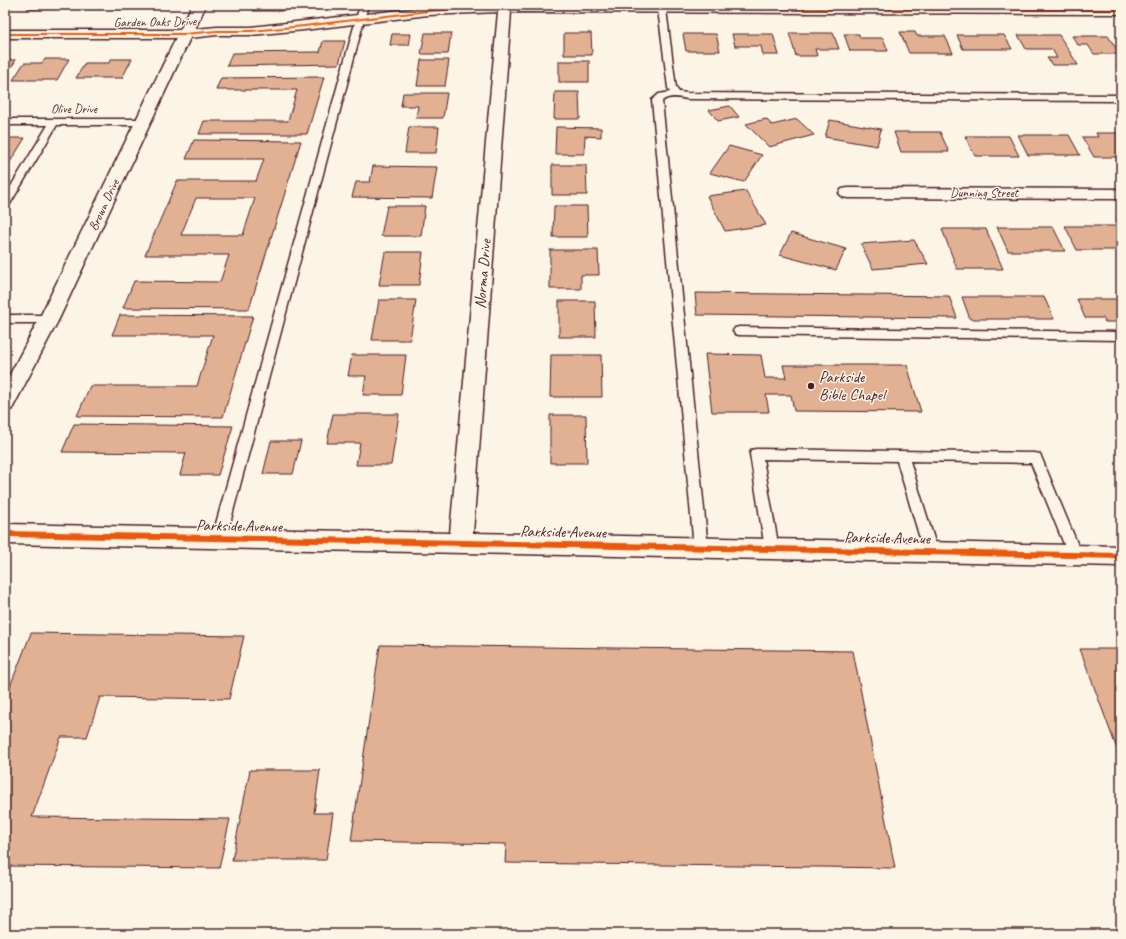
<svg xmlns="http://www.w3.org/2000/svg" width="1126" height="939" viewBox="0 0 1126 939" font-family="Caveat,sans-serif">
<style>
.building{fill:#e2b194;stroke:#4a1f2b;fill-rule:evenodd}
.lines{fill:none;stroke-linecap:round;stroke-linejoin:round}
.lane-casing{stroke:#4a1f2b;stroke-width:3}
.street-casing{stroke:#4a1f2b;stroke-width:3}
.lane{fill:#fcf5e5;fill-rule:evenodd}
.street{fill:#fcf5e5;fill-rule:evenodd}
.cycleway-casing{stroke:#fcf5e5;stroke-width:2}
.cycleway{fill:#e8590c;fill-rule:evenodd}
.poi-dot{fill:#4a1f2b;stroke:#fcf5e5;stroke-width:1.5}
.labels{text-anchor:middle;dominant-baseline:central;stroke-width:3;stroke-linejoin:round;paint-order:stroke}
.far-street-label{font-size:13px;fill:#4a1f2b;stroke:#fcf5e5}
.street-label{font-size:16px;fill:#4a1f2b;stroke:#fcf5e5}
.poi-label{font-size:16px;fill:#4a1f2b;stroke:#fcf5e5;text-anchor:start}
</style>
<rect width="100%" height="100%" fill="#fcf5e5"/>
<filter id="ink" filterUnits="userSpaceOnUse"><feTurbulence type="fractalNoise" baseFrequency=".025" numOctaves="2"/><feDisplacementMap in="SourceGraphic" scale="8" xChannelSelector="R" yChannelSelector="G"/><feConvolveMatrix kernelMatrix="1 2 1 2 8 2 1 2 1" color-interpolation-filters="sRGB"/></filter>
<g filter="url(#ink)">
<g class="building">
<polygon points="30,5 53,5 50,9 27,9"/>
<polygon points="62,5 103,5 101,9 79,9 81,6"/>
<polygon points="115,5 153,5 151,9 113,9"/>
<polygon points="256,5 284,5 282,11 253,11"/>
<polygon points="900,32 915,32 917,36 945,36 953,53 909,53"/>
<polygon points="425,33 451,33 448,54 421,54"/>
<polygon points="564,33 591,33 592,55 564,55"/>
<polygon points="789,33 833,33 839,49 815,49 817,56 796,56"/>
<polygon points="392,34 411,34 409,45 390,45"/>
<polygon points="683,34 716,34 720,51 686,51"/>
<polygon points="732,34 773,34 779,55 763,55 761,46 735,46"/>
<polygon points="844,34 859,34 860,38 883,38 888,51 850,51"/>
<polygon points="957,35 1004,35 1012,49 963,49"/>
<polygon points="1018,35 1059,35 1078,65 1052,65 1047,58 1057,58 1052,49 1026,49"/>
<polygon points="1072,36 1108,36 1120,54 1094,54 1088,45 1078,45"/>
<polygon points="323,41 345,41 339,64 227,66 232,53 320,52"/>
<polygon points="45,59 69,59 57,80 13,80 24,63 42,63"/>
<polygon points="111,59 132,59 122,78 76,78 85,63 109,63"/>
<polygon points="5,60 16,60 5,77"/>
<polygon points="421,60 449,60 445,86 417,86"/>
<rect x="559" y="61" width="30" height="21"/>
<polygon points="324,77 307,134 199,134 204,121 288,121 297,90 216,90 221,78"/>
<polygon points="555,92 579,92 580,119 554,119"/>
<polygon points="403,93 447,93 443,118 416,118 418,106 401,106"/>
<polygon points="730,106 739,117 718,121 709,110"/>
<polygon points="766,119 772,125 797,119 814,135 769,147 746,124"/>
<polygon points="830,120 881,129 877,146 825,137"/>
<polygon points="409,127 439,127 436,153 405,153"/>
<polygon points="556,127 601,128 601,137 585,136 584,154 555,154"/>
<polygon points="894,132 940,132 949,152 901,152"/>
<polygon points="1096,133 1121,133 1121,157 1094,157 1082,137 1098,137"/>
<polygon points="1018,135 1069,135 1080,155 1028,155"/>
<polygon points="965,136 1009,136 1019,156 975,156"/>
<polygon points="5,138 25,138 5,170"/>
<path d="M194,140l107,1 -52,168 -126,-1 11,-27 86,1 9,-27h-84l32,-74h79l8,-22h-78zM196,198h59l-12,37h-62z"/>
<polygon points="729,146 762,155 744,182 710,173"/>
<polygon points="552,165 586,165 587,195 552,195"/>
<polygon points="373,166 437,167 432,198 352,197 356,182 370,182"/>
<polygon points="746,191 766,225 725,231 707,196"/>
<polygon points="387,206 425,206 421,236 381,236"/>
<polygon points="554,206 587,206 588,237 553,237"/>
<polygon points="1065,226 1121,226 1121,250 1077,250"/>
<polygon points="997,227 1053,227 1065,251 1008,251"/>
<polygon points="942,229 986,229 1003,269 957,269"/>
<polygon points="791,233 846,249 836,270 780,255"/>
<polygon points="914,240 928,264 873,269 861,244"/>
<polygon points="550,250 598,250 599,275 581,275 581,289 550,289"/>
<polygon points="385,252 423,252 419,285 379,285"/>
<polygon points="695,293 949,296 957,318 697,315"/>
<polygon points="962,297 1044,297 1054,319 970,319"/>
<polygon points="1077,299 1121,299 1121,322 1105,322 1103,318 1085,318"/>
<polygon points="379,300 416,300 410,340 372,340"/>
<polygon points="559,301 595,301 596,337 559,337"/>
<polygon points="120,315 253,316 223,417 77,416 90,386 197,386 213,335 112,335"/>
<polygon points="705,354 761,355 765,378 786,378 783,365 907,365 921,412 794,411 791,395 766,395 769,412 712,412"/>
<polygon points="352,355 406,355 401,395 363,395 366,376 348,376"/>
<polygon points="551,355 601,355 602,397 550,397"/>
<polygon points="333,414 399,414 391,465 356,465 360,443 327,443"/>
<polygon points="550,415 586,415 587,463 550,463"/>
<polygon points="74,424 233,426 218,475 180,475 186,453 62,452"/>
<polygon points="271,441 301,441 293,474 263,474"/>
<polygon points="31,633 244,636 229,699 100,697 87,737 61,737 32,817 230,819 219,868 5,866 5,699"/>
<polygon points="380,645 853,651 895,868 505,863 506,844 351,841"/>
<polygon points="1080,649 1121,649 1121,760"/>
<polygon points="250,770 320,770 314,813 333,813 326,860 232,860"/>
</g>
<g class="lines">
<g class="lane-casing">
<g id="lane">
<polygon points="360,5 368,5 226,538 224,542 219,544 214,542 212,538"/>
<path d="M659,7h6l1,2 10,79 3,4 8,1 434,2v6l-434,-2c-8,-2 -18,-4 -25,2l46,447 -2,4 -5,2 -5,-2 -2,-4 -42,-448 7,-6 11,-2 -2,-4 -10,-79z"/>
<polygon points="5,119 143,119 148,122 143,125 57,125 10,204 5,207 5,196 48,125 5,125"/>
<polygon points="5,315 49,315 53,316 55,319 53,322 49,323 5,323"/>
<polygon points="739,327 1121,332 1121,340 739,335 735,334 733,331 735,328"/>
<polygon points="756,449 1035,453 1040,454 1082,555 1080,559 1075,561 1070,559 1031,463 910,461 938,552 936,556 931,558 926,556 924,552 897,461 763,459 779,549 777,553 772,555 767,553 765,549 750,454 751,450"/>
</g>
</g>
<g class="street-casing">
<g id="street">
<polygon points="192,5 206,5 195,29 217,27 251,27 428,7 458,5 1121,6 1121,14 511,12 473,533 1121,546 1121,566 5,544 5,524 450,533 498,12 428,15 304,30 251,35 217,35 190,38 59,319 12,409 5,412 5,384 39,319 176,38 5,38 5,30 180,30"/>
<polygon points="848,188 1121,189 1121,199 848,198 842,197 839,193 842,189"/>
</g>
</g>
<use href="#lane" class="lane"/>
<use href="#street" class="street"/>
<g class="cycleway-casing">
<g id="cycleway">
<polygon points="475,7 1121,9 1121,11 475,9 428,12 304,27 251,32 217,32 185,35 5,35 5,33 185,33 217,30 251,30 304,25 428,10"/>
<polygon points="5,531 1121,553 1121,559 5,537"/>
</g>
</g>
<use href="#cycleway" class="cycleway"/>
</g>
</g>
<circle class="poi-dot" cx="811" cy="386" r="4"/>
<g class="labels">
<g class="far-street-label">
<text transform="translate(155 22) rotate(-1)">Garden Oaks Drive</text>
<text x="74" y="109">Olive Drive</text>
<text x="984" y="193">Dunning Street</text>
<text transform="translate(104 205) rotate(-65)">Brown Drive</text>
</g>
<g class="street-label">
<text transform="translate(483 274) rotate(-85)">Norma Drive</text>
<text transform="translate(239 526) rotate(1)">Parkside Avenue</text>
<text transform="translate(563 532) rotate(1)">Parkside Avenue</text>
<text transform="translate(887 538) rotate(1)">Parkside Avenue</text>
</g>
<g class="poi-label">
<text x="819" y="377">Parkside<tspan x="819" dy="18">Bible Chapel</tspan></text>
</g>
</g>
<rect width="1126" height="939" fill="none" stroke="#fcf5e5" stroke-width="20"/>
<rect x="10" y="10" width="1106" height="919" fill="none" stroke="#4a1f2b" stroke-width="1.5" filter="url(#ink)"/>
</svg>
